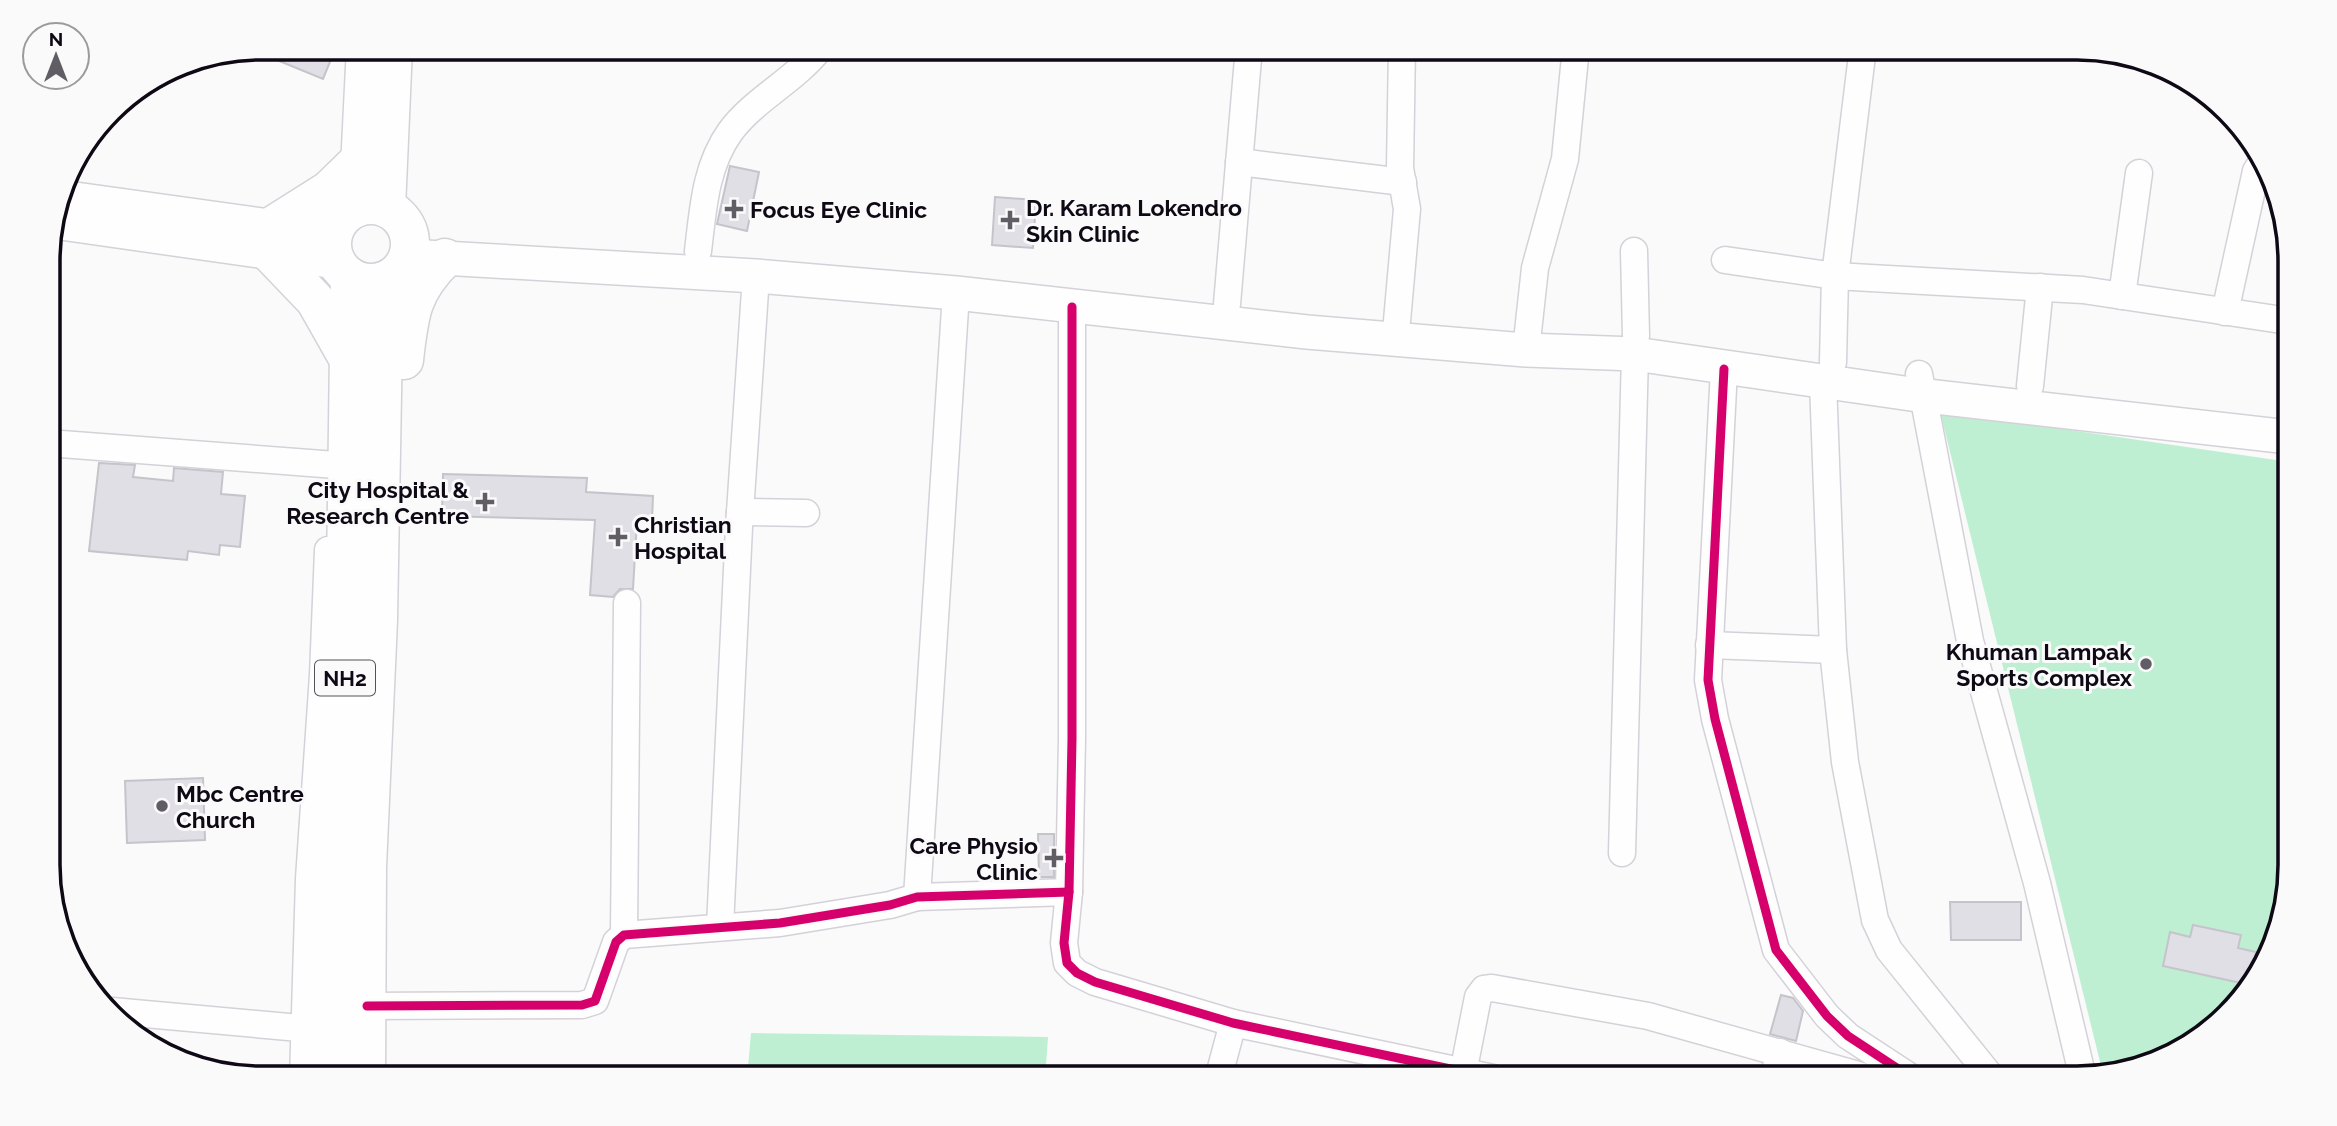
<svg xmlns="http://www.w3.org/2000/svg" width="2337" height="1126" viewBox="0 0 2337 1126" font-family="Raleway,sans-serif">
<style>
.green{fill:#bfefd2}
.building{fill:#e0dfe6;stroke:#c5c4ca;stroke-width:2}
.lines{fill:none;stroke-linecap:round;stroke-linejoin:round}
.minor-casing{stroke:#d4d1d8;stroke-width:29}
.major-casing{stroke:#d4d1d8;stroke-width:36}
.highway-casing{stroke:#d4d1d8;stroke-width:41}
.minor{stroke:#fefefe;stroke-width:26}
.major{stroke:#fefefe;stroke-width:33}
.highway{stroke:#fefefe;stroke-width:38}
.cycleway-casing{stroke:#fafafa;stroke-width:13}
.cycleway{stroke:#d6006c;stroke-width:9}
.poi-dot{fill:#615d65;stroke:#fafafa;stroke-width:2.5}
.labels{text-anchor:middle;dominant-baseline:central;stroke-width:6;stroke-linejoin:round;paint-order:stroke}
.shield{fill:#fafafa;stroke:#55515a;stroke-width:2}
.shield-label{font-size:21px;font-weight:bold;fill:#0e0915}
.poi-label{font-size:23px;font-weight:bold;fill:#0e0915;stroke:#fafafa;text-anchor:start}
.rim{fill:none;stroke:#0e0915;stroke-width:3.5}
</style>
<rect width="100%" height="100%" fill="#fafafa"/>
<g class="green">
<polygon points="1940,411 2289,462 2290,865 2273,947 2237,1006 2195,1043 2103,1074"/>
<polygon points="751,1033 1048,1037 1045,1079 747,1079"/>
</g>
<g class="building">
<polygon points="261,47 336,47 323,79 250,49"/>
<polygon points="730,166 759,172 747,231 717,224"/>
<polygon points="995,197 1036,200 1033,248 992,245"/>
<polygon points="99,463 135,465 133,477 173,481 174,468 223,472 221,494 245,496 240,547 220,545 219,555 188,551 187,560 89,551"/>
<polygon points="443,474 587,478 586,492 653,496 652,522 637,521 633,589 620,589 613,597 590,595 595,520 442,516"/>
<polygon points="203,778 205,840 127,843 125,781"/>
<polygon points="1038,834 1054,834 1054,877 1039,877"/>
<polygon points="1950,902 2021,902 2021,940 1951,940"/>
<polygon points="2193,925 2241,935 2238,948 2256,952 2250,985 2163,966 2170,932 2190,937"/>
<polygon points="1781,995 1793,998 1803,1011 1796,1041 1770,1034"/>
</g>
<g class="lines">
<g class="minor-casing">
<g id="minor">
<polyline points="1239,162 1403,182"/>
<path d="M698,251c5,-41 7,-84 32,-119 24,-33 66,-52 91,-85"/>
<polyline points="1634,251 1636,336"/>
<polyline points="1725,260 1835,276 2083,290 2288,321"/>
<polyline points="2122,296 2139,173"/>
<polyline points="1227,304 1249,47"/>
<polyline points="1072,307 1072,739 1069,892 1064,943 1067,963 1077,973 1095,982 1233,1023 1493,1078"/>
<polyline points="2225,312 2256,171 2260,165"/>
<polyline points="1397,321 1407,209 1400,168 1402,47"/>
<polyline points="1526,350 1535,268 1565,159 1576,47"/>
<polyline points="1833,362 1835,276 1863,47"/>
<polyline points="1724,369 1708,680 1715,719 1776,950 1827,1016 1848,1036 1912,1078"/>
<polyline points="1919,374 1970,641 2037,883 2083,1078"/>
<polyline points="1823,382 1833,650 1845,762 1875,920 1889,950 1992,1078"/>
<polyline points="2030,386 2040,287"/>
<polyline points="48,443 349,466"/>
<polyline points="740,512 806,513"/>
<polyline points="1709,645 1833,650"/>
<polyline points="1622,853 1635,354"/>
<polyline points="917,897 956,293"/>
<polyline points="720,927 739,527 756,276"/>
<polyline points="624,935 627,603"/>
<polyline points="367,1006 582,1005 595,1001 616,942 624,935 780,923 890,905 917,897 1069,892"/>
<polyline points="112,1011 322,1030"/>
<polyline points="1462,1078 1478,997 1484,989 1492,988 1648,1016 1869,1078"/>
<polyline points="1773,1078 1780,1052"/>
<polyline points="303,1079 309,879 323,675 328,550"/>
<polyline points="1218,1079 1233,1023"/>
</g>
</g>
<g class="major-casing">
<g id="major">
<polyline points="61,197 333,235"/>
<polyline points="54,222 336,262"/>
<polyline points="408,256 756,276 956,293 1307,332 1526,350 1635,354 1918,395 2289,437"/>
</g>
</g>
<g class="highway-casing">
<g id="highway">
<circle cx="371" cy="244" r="39"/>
<polyline points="358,207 366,47"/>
<polyline points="386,208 393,47"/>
<polyline points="272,226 329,190 360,160"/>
<polyline points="270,253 315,300 349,360"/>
<path d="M404,360c5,-45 7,-69 41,-102"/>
<polyline points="333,1079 344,721 350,277"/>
<polyline points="366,1079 367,867 378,620 384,281"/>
</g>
</g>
<use href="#minor" class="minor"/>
<use href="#major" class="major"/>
<use href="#highway" class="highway"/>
<g class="cycleway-casing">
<g id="cycleway">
<polyline points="1072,307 1072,739 1069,892 1064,943 1067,963 1077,973 1095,982 1233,1023 1493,1078"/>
<polyline points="1724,369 1708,680 1715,719 1776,950 1827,1016 1848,1036 1912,1078"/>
<polyline points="367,1006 582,1005 595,1001 616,942 624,935 780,923 890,905 917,897 1069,892"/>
</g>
</g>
<use href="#cycleway" class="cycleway"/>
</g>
<g class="poi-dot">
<path d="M730.5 198.5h7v7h7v7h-7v7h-7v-7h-7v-7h7z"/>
<path d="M1006.5 209.5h7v7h7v7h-7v7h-7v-7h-7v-7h7z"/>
<path d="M481.5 491.5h7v7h7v7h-7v7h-7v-7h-7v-7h7z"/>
<path d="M614.5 526.5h7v7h7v7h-7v7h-7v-7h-7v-7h7z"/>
<circle cx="2146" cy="664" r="7"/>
<circle cx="162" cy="806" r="7"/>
<path d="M1050.5 847.5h7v7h7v7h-7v7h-7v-7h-7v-7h7z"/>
</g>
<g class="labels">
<rect class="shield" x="315" y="660.5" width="60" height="35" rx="5"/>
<g class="shield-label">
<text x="345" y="678">NH2</text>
</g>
<g class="poi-label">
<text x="1026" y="207">Dr. Karam Lokendro<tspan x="1026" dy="26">Skin Clinic</tspan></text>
<text x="750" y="209">Focus Eye Clinic</text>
<text x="469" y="489" text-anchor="end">City Hospital &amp;<tspan x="469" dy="26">Research Centre</tspan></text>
<text x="634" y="524">Christian<tspan x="634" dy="26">Hospital</tspan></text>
<text x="2132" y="651" text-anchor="end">Khuman Lampak<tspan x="2132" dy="26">Sports Complex</tspan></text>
<text x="176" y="793">Mbc Centre<tspan x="176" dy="26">Church</tspan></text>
<text x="1038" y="845" text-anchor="end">Care Physio<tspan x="1038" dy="26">Clinic</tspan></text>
</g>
</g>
<path d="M0 0H2337V1126H0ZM261 60H2077A201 201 0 0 1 2278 261V865A201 201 0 0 1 2077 1066H261A201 201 0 0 1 60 865V261A201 201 0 0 1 261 60Z" fill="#fafafa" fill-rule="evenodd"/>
<path class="rim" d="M261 60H2077A201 201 0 0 1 2278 261V865A201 201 0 0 1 2077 1066H261A201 201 0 0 1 60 865V261A201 201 0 0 1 261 60Z"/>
<g transform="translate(56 56)"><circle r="33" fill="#fafafa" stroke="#9c9a9e" stroke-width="2"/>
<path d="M0-5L12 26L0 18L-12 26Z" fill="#615d65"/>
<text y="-10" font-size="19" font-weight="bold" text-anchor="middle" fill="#0e0915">N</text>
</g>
</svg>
